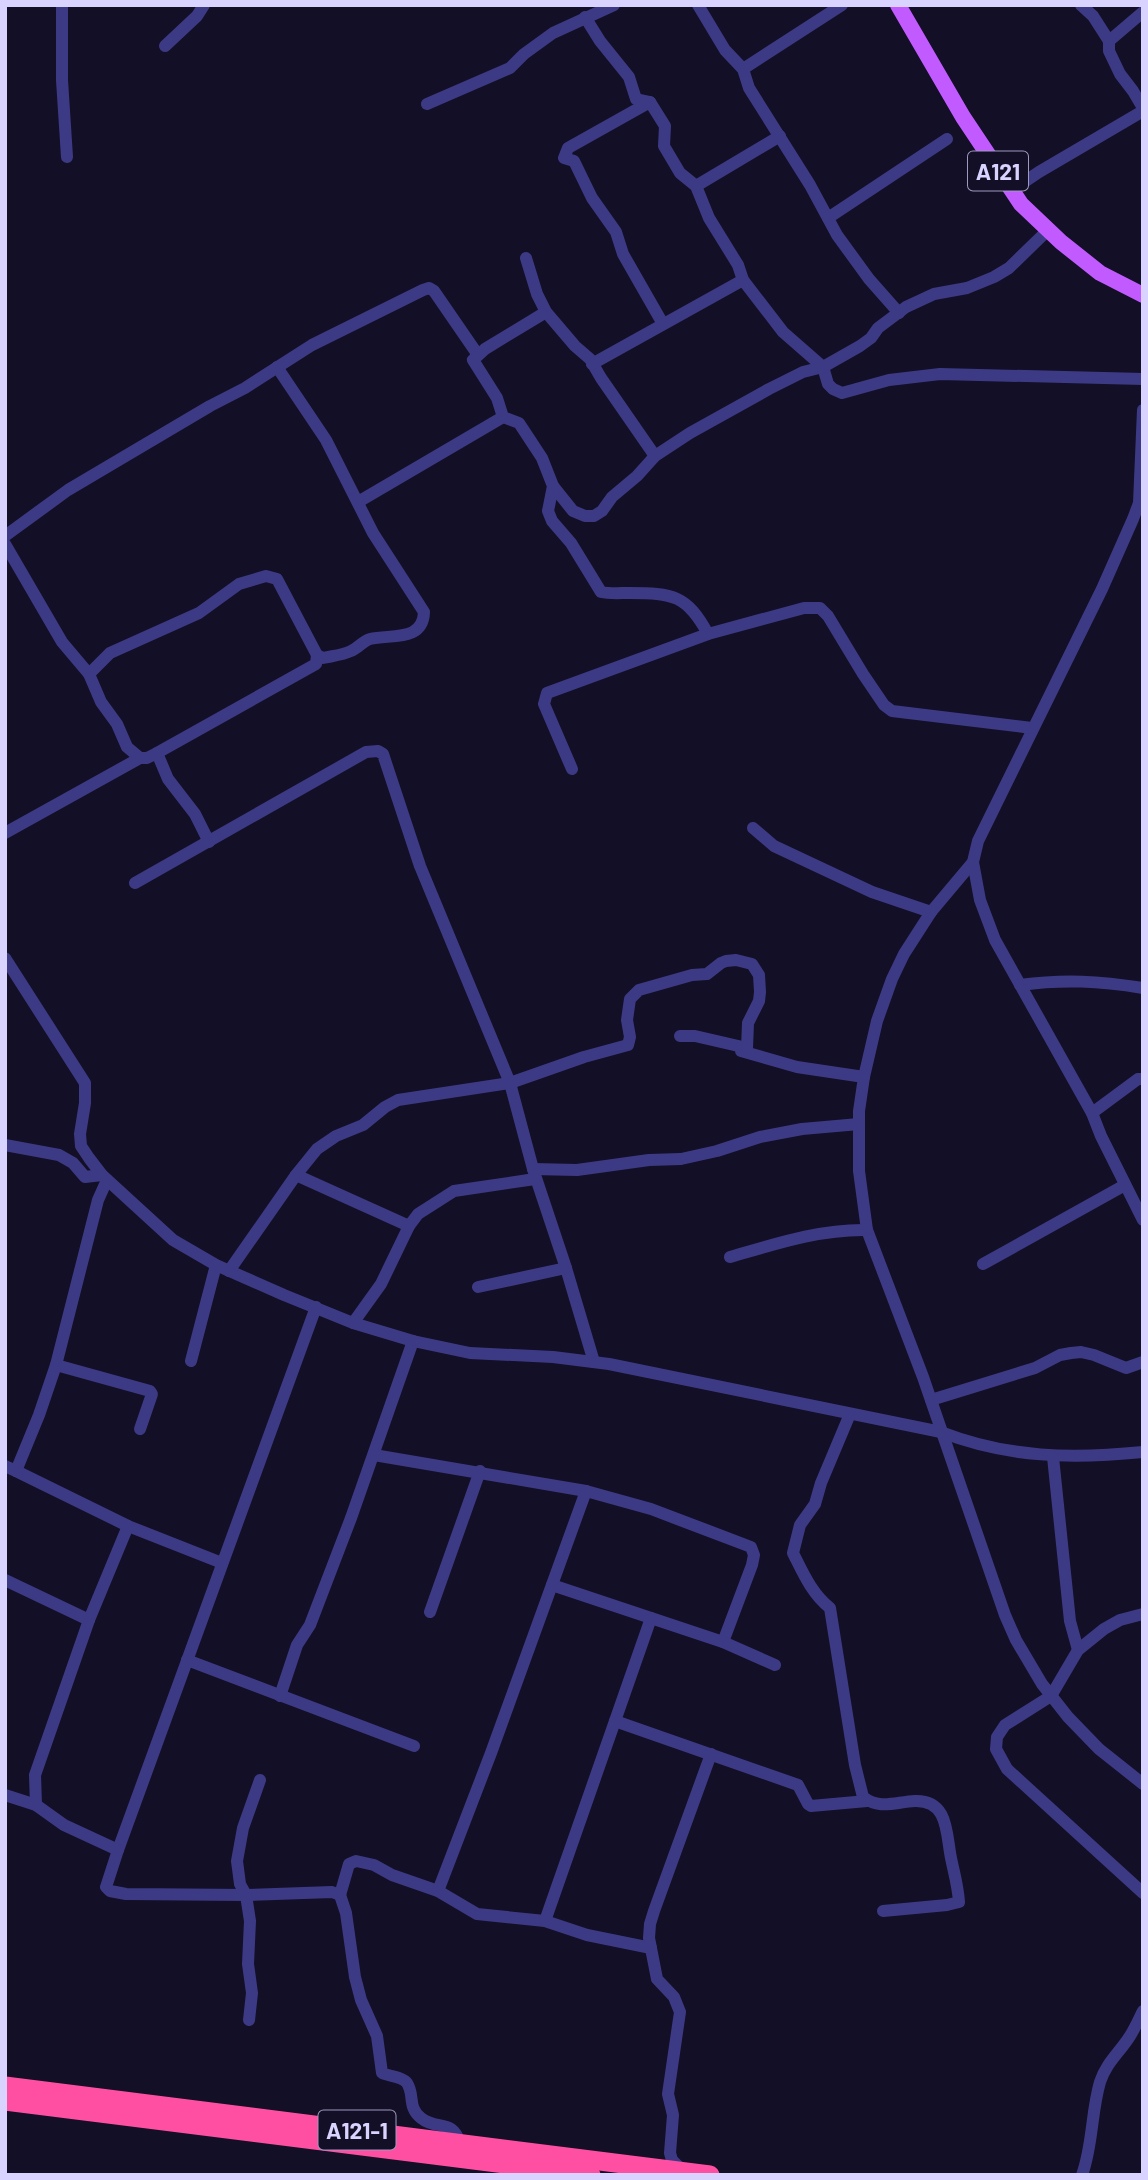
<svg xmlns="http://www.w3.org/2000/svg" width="1148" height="2180" viewBox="0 0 1148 2180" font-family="Barlow,sans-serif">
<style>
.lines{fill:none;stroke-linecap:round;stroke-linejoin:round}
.minor{stroke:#3d3a85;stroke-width:12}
.major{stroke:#c25bff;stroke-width:16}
.highway{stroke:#ff4fa3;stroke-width:19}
.labels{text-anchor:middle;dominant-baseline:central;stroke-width:7;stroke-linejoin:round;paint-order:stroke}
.shield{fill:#130f26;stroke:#9e99be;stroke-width:2}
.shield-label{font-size:23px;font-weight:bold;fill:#d9d4ff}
</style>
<rect width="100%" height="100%" fill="#130f26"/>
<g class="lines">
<g class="minor">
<polyline points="62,5 62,80 67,157"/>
<polyline points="698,5 725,50 743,69 749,88 810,185 837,235 869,279 899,313"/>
<polyline points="1081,5 1093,16 1109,41 1109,51 1120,74 1133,91 1143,108"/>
<polyline points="585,17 600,41 629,77 636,99 650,102 665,126 664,146 680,173 696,186 709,218 738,265 743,280 783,332 823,367 828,384 833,389 842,393 889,380 940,374 1143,379"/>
<polyline points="1109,41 1143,12"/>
<polyline points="165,46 197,16 204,5"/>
<polyline points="743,69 842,5"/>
<polyline points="650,102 568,148 564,158 574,161 592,198 616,232 623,254 663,324"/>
<polyline points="427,104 510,68 524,54 553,33 614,5"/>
<polyline points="696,186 780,136"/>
<polyline points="1011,191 1039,172 1143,111"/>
<polyline points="828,218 947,139"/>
<polyline points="526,258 537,294 546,312 575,346 590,359 601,378 655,456"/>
<path d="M546,312l-61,37 -12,11 24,38 6,19 16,6 23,35 11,28 -5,25 4,10 19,22 30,49c9,2 19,1 28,1 44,0 58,2 79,41"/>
<polyline points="592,364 743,280"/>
<path d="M277,367l49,73 47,93 51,79c-1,30 -33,22 -54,27 -7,2 -12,9 -19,12 -8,4 -19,5 -28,7l-6,-3"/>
<polyline points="1143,410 1139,503 1133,519 1102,589 978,841 973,862 931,912 904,954 892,979 877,1021 864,1077 859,1111 859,1171 867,1230 923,1377 1005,1615 1016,1640 1042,1684 1068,1717 1099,1749 1143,1784"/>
<polyline points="553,486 573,511 585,516 594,516 602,511 612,497 637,476 655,456 690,433 769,389 803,372 823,367 860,346 871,338 878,328 906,307 934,294 967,288 994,277 1009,268 1048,230"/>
<polyline points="358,502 503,417"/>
<polyline points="5,536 68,490 210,406 245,388 312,345 423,290 429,288 434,291 478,355"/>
<polyline points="5,544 62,642 89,674 101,702 117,724 127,747 140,758 147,758 157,753 168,779 195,814 209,842"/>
<polyline points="89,674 110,653 199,613 239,584 266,576 277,579 317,655 316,664 157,753"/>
<polyline points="572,769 544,704 547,693 708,634 804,608 820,608 828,616 863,674 884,705 892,711 1032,728"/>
<polyline points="753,828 774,846 872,892 931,912"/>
<polyline points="5,833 140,758"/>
<polyline points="973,862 980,900 995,940 1092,1113 1101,1136 1143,1220"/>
<polyline points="135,883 366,752 378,751 383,754 420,866 510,1083 533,1169 566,1268 594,1362"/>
<path d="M5,958l80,125v20l-5,31 1,12 8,12 13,17 71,65 43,25 68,30 69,28 60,18 57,12 83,4 56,7 332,68c67,26 131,27 202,20"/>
<path d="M1020,985c44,-6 79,-4 123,3"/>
<polyline points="680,1036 695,1036 747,1048 741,1051 797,1067 864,1077"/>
<polyline points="1092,1113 1138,1079 1143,1079"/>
<polyline points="5,1145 59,1155 73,1163 85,1177 102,1175"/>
<polyline points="533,1169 577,1170 649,1160 681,1159 717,1151 760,1137 802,1129 859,1124"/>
<polyline points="296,1175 409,1226"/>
<path d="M730,1257c45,-13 90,-28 137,-27"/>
<polyline points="983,1264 1125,1185"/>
<polyline points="229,1271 296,1175 317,1149 336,1136 363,1125 385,1107 398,1100 510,1083 584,1057 628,1045 630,1037 627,1020 630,999 639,990 692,975 707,974 721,963 726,961 736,960 752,964 759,975 760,992 759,1001 748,1023 747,1048"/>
<polyline points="478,1287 566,1268"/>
<polyline points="316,1307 118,1850 106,1887 110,1891 126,1894 246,1895 332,1892 340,1895 349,1864 356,1861 374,1865 392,1875 438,1891 477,1914 545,1921 587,1935 651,1948"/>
<polyline points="353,1323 381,1284 409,1226 418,1214 454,1191 535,1179"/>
<polyline points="191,1361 216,1265"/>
<polyline points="56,1365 150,1391 152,1394 140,1429"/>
<polyline points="931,1400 1035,1368 1060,1355 1071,1353 1081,1352 1094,1355 1126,1368 1143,1362"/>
<path d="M850,1414l-29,69 -6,21 -15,21 -7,28c10,20 19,41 37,55l25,157 8,32c17,13 32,5 52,4 34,-1 31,33 36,57 3,15 7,28 8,44l-12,3 -64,6"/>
<polyline points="374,1455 586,1491 651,1509 751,1547 754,1555 752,1565 723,1642"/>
<polyline points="1053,1457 1070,1621 1078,1650"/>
<polyline points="5,1466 16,1471 39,1415 56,1365 98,1200 107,1180"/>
<polyline points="16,1471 128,1526 222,1563"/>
<polyline points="5,1580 89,1620"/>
<polyline points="552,1585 723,1642 775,1665"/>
<polyline points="430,1612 480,1471"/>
<polyline points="1143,1614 1120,1620 1104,1629 1078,1650 1051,1696 1005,1725 997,1737 996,1749 1007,1769 1143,1893"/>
<polyline points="651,1618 615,1721 798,1785 808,1804 811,1806 867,1801"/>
<polyline points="187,1660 414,1746"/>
<polyline points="280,1696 297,1645 310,1625 351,1518 413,1341"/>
<polyline points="5,1795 36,1805 64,1825 118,1850"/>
<polyline points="36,1805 35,1775 89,1620 128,1526"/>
<polyline points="438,1891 491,1753 586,1491"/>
<path d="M340,1895l6,18 9,64 6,23 16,36 5,37c6,3 21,4 25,10 8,12 0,24 14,35 16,13 31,0 39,25"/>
<polyline points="545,1921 615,1721"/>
<polyline points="249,2020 252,1993 248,1964 250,1921 246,1895 240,1884 237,1861 243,1828 260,1780"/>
<polyline points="683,2171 672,2160 670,2153 673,2115 668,2094 680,2012 674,1997 657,1979 649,1938 650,1924 654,1911 711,1754"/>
<path d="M1082,2175c11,-30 9,-62 18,-93 6,-19 20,-30 30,-46 5,-8 9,-17 13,-25"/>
</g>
<polyline class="major" points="898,5 963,117 1021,204 1061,242 1100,273 1143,295"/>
<g class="highway">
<polyline points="5,2086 710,2175"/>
<polyline points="5,2101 591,2175"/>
</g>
</g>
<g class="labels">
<g class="shield">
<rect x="968" y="151.5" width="60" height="39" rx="5"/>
<rect x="318.5" y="2110.5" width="77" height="39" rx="5"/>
</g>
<g class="shield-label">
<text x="998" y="171">A121</text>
<text x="357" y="2130">A121-1</text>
</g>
</g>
<rect width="1148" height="2180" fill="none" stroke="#d9d4ff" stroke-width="14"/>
</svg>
